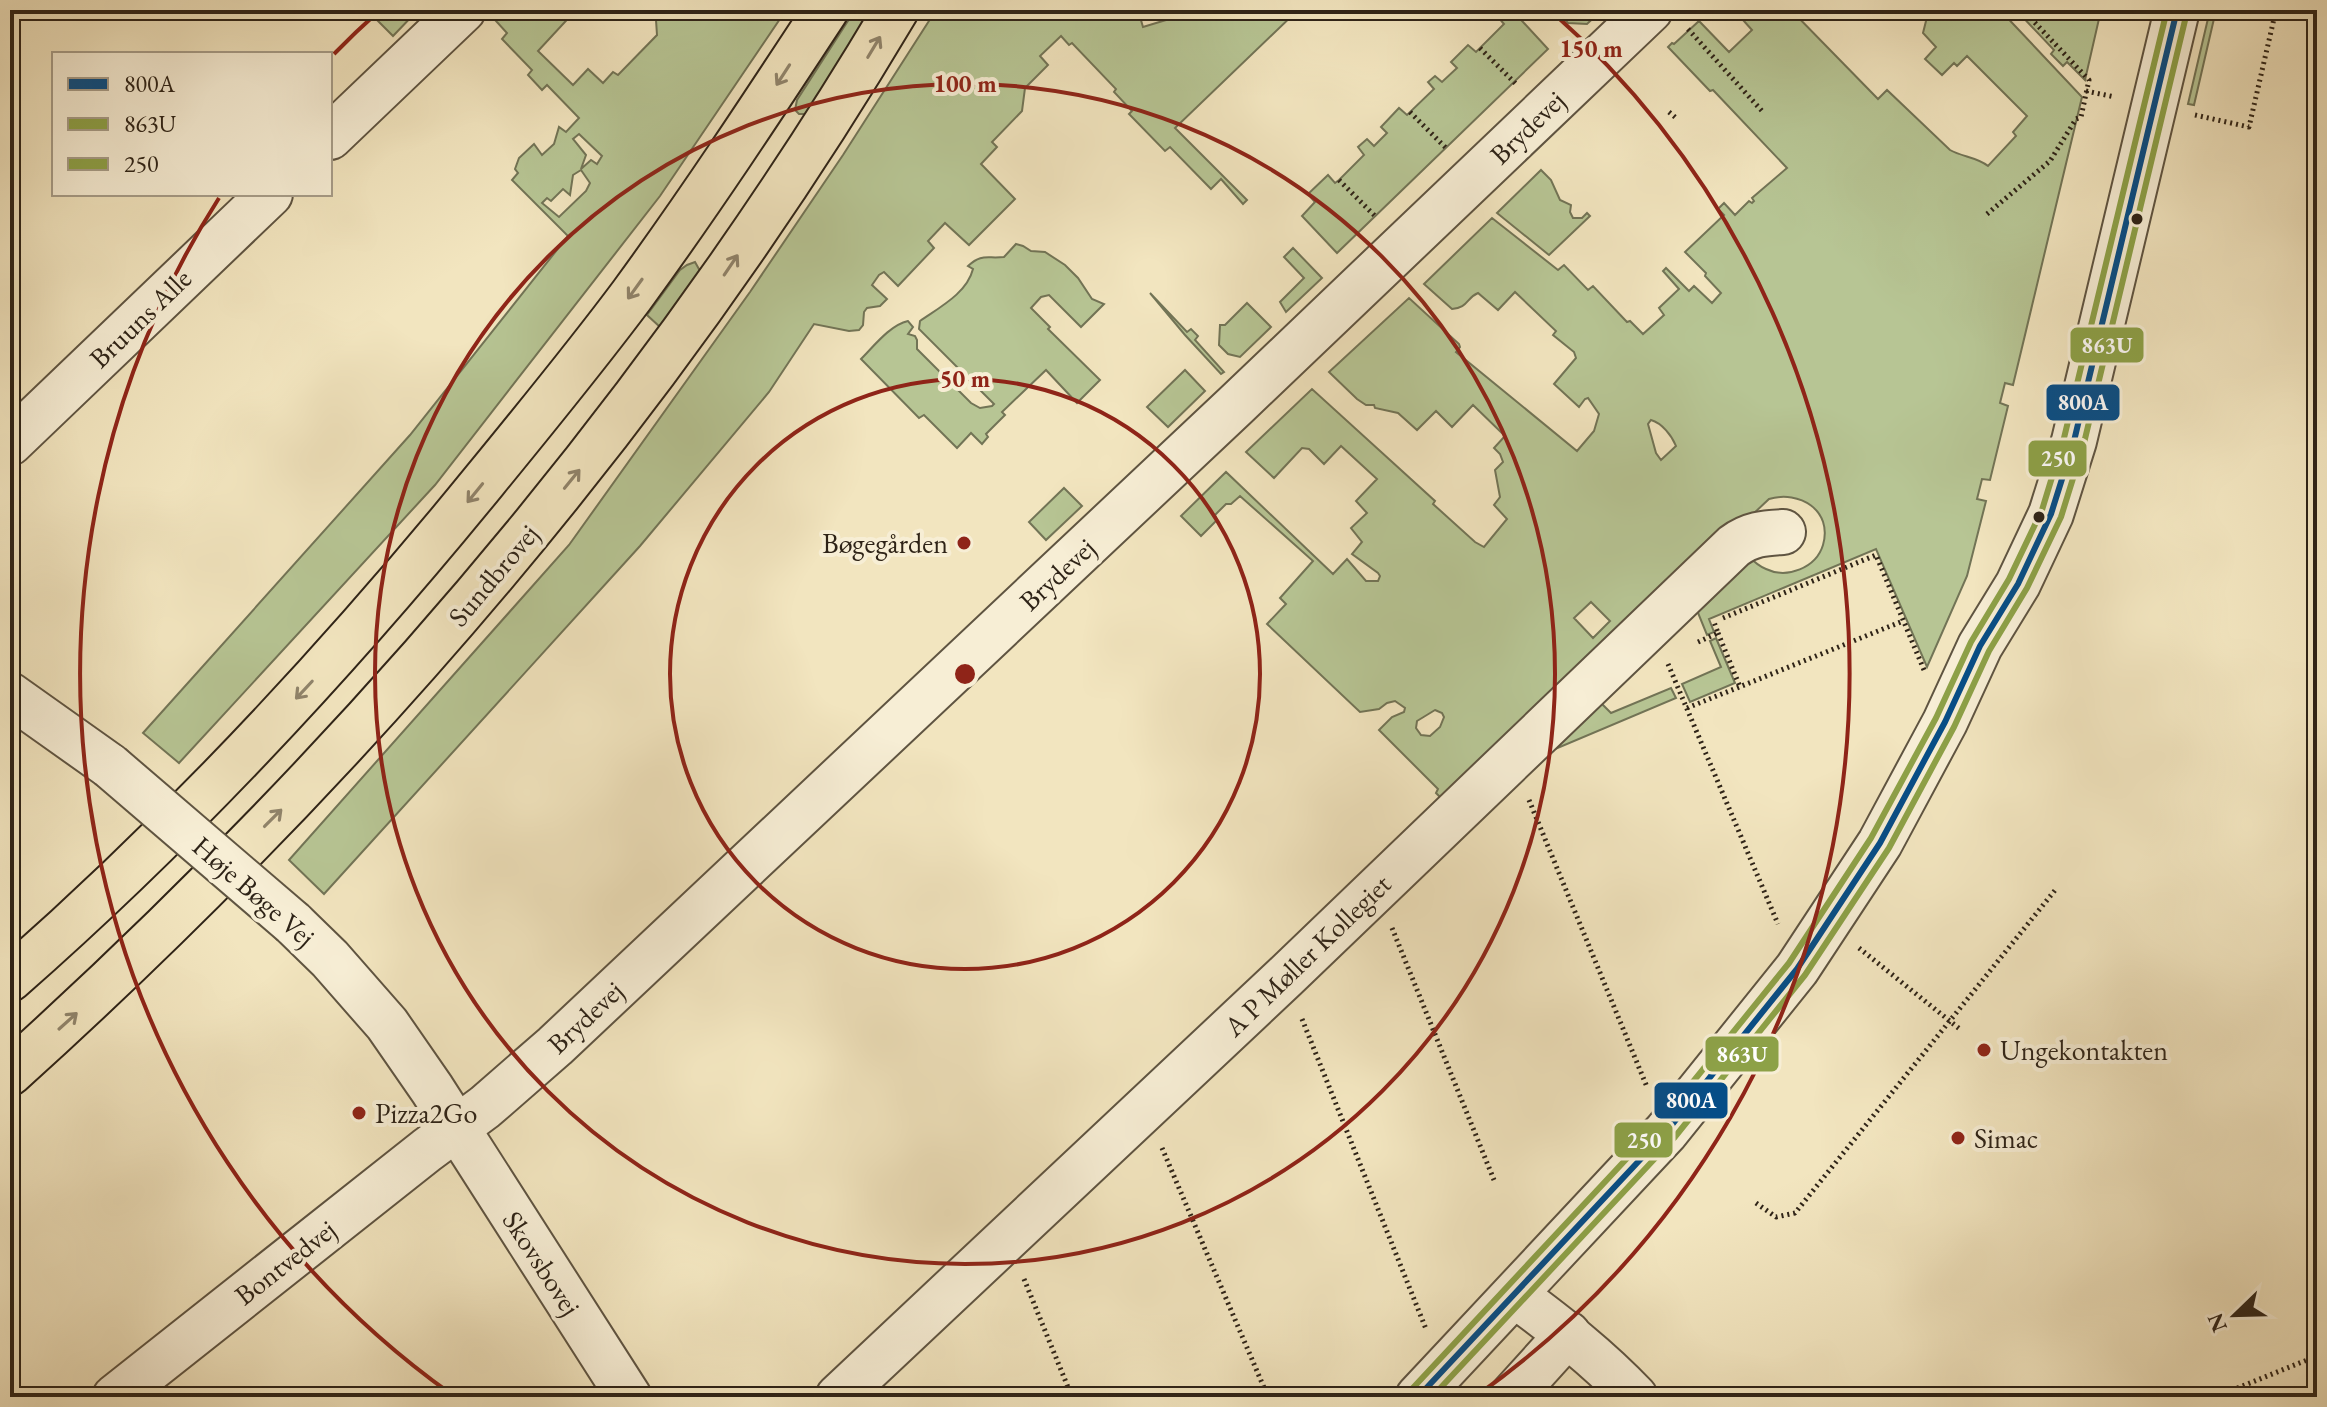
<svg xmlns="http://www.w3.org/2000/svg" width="2327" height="1407" viewBox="0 0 2327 1407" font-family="'EB Garamond',serif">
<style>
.green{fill:#b7c594;stroke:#727456;stroke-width:2;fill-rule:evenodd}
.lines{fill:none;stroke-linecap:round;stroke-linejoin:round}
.minor-casing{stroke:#5f5441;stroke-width:48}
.major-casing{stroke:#2e2317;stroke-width:48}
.path{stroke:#2e2317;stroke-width:5;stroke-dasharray:2 4;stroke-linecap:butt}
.minor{stroke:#f7eed5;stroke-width:44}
.major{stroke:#f2e5bf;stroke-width:44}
.minor-bridge-casing{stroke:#5f5441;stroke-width:48;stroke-linecap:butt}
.minor-bridge{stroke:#f7eed5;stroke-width:44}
.bus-1-casing{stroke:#f7eed5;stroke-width:12}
.bus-2-casing{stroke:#f7eed5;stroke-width:12}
.bus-3-casing{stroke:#f7eed5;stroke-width:12}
.bus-1{stroke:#064d87;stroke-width:6}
.bus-2{stroke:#8da147;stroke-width:6}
.bus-3{stroke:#8da147;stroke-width:6}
.oneway{stroke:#90846b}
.ring{fill:none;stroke:#8f2418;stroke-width:4}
.bus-dot{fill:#2e2317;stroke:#f7eed5;stroke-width:3}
.poi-dot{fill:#8f2418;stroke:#f7eed5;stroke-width:3}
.labels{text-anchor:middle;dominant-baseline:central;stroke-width:8;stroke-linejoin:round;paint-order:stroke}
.street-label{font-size:28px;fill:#2e2317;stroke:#f7eed5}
.poi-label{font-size:28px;fill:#2e2317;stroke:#f7eed5;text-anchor:start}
.centre{fill:#8f2418;stroke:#f7eed5;stroke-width:4}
.ring-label{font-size:24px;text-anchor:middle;font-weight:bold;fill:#8f2418;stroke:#f7eed5;stroke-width:8;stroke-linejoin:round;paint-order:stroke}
.line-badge{stroke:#f7eed5;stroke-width:3}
.badge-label{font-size:22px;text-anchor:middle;font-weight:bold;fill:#fff}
</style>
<rect width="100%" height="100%" fill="#f2e5bf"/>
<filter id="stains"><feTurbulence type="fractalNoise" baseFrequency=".0025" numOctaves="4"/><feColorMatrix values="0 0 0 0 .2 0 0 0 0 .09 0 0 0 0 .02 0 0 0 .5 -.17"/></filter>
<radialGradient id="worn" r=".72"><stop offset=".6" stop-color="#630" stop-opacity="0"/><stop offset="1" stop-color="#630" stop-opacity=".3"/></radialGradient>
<g class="green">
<polygon points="385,10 418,10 393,36 376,19"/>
<path d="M506,10h70l-38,41 35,34 15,-16 15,14 10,-11 5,3 39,-40 -1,-15 4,-10h126l-126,186 -225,289 -256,278 -36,-30 267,-298 158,-199 -56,-56 6,-7 -3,-4 4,-11 15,-14 8,11 12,-11 5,-17 7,5 13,-14 -32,-33 -5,5 -14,-15 4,-5 -30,-31 5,-6 -11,-12zM579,134l23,22 -5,8 -6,-4 -10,9 5,-14 -13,-16zM581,170l9,13 -4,8 -27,26 -17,-14 5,-5 4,3 12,-12 7,6 3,-20z"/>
<polygon points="855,10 877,10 808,114 799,114 795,110 797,100"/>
<polygon points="936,10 1138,10 1143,27 1166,20 1164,10 1298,10 1175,128 1247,200 1243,204 1221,179 1211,189 1170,147 1165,151 1129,114 1132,111 1114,92 1116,89 1072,43 1069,45 1061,36 1040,56 1048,65 1025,88 1022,111 992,142 997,147 981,164 1015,199 969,245 945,223 928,241 934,248 898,286 884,272 879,275 872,285 887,299 880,306 867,308 864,312 863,325 859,330 849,331 814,324 769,392 640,546 324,894 289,860 569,545 750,292 843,155"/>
<polygon points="1505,10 1512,10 1548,49 1337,253 1302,216 1315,202 1308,194 1328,175 1335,183 1339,180 1364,155 1358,147 1367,139 1374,146 1387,133 1381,127 1399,108 1407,115 1434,89 1428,82 1435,76 1442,82 1457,68 1451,62 1468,45 1476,52 1504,24 1498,17"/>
<polygon points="1555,10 1602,10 1587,24 1568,23"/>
<path d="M1734,10h57l87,89 9,-9 63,60c12,7 27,7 38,16l28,-30 -3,-4 14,-16 -60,-60 -10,10 -3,-3 -12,12 -17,-16 11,-12 -13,-14 3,-12 -12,-11h86l82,87 -69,288 -8,-2 -5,20 8,3 -18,74 -8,-1 -5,20 9,2 -19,75 -40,91 -51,-118 -167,70 5,13 -7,3 -13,-32 52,-49c6,6 12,12 20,15 21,10 50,-1 57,-24 10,-35 -24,-55 -54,-46l-323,304 -10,-10 2,-4 -59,-59 13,-13 12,-5 1,-4 -10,-7 -8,2 -8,6 -19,3 -93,-88 19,-20 -6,-6 33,-37 -73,-65 -9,8h-5l-11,11 2,5 -16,16 -20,-20 45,-44 107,102 14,-15 19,22h12l2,-5 -2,-3 -26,-19 10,-12 -11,-14 16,-15 -11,-12 21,-22 -36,-33 -17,18 -15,-15 -7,-1 -28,30 -28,-26 66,-63 123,112 -2,3 42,38 9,5 23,-28 -13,-14 6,-8 -5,-27 8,-8 -3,-8 -6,-6 11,-12 -32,-31 -21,22 -16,-16 -19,19 -19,-17 -23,-5 -1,-3h-8l-9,-6 -28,-27 80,-74 50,46 1,3 -4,5 121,99 17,-20 5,-17 -11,-16 -3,1 -6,8 -25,-23 22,-26 -2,-6 -21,-17 3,-4 -41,-39 -17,18 -20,-17c-12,5 -10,15 -26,16l-28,-25 68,-66 66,52 6,-5 24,25 5,-4 34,36 3,-1 13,13 21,-19 -5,-7 20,-19 -16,-18 3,-3 23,23 5,-5 18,17 9,-10 -16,-17 1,-3 -21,-21 39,-37 -6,-6 6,-6 11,12 14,-14 3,2 2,-2 -2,-3 35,-30 -74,-78 -3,1 -42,-44 4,-4 2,1 25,-23 30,31 23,-22zM1651,420c11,3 21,16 25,26l-15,14 -5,-7 -8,-29zM1591,602l19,19 -17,17 -19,-20zM1435,710l7,3 2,4 -4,10 -10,9 -9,-1 -5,-7 1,-7z"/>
<polygon points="2016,10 2101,10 2085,80 2067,62 2063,66 2051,54 2054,50"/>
<polygon points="2210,10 2216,10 2194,105 2188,104"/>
<polygon points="1541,170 1551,180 1560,200 1571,205 1570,212 1573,218 1582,218 1587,213 1590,216 1549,255 1497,213"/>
<path d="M1016,244l7,2 8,5 14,1 20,13 13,13 14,21 12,5 -23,23 -32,-32 -8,2 -10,11 19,19 -2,2 52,51 -23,23 -31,-33 -44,42 3,3 -19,19 2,3 -6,7 -11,-11 -14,15 -33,-33 -5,3 -58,-59c13,-13 29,-34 47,-38l5,6 -5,7 7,2 2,4v9l54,54 9,5 12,-2 2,-2 -75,-75 1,-8c20,-14 47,-28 53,-52l-5,-3c14,-13 19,-7 36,-9z"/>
<polygon points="1293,248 1322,278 1286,312 1280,302 1304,278 1284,257"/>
<polygon points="695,262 700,271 699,275 660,327 647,315 680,270 687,265"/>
<polygon points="1150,293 1187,332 1191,329 1198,336 1195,340 1224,372 1221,374 1185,335"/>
<polygon points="1247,303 1271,327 1240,357 1228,354 1219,345 1220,325 1225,325"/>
<polygon points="1185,370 1205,391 1168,427 1147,407"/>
<polygon points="1064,488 1082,506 1046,540 1029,522"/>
<polygon points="1716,638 1735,683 1690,702 1682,684 1721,667 1710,641"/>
<polygon points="1671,688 1676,698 1522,763 1594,696 1611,713"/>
</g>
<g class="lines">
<g class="minor-casing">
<g id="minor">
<polyline points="330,137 463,10"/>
<polyline points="10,443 270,194"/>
<polyline points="10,695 110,766"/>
<polyline points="293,923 330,959 387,1024 432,1089 629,1397"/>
<path d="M1515,1295c43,32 83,63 120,102"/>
<polyline points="115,1397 427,1150 485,1107 555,1046 1236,405 1650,10"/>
<path d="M838,1397l447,-420 449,-431c16,-12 30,-13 49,-14"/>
<polyline points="1418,1397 1666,1132 1797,969 1880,843 1945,722 1980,646 2018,584 2051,514 2074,441 2177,10"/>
<polyline points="1511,1397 1568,1334"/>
</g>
</g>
<g class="major-casing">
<g id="major">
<path d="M10,979c173,-152 330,-321 475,-499 50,-61 100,-122 147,-185 68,-93 131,-189 194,-285"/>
<path d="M10,1073c343,-310 649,-664 886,-1063"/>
</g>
</g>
<g class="path">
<polyline points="1688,29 1762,111"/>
<polyline points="1480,48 1516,84"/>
<polyline points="2086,91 2115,97"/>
<polyline points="1410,112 1446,148"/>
<polyline points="1669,112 1676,118"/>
<polyline points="2195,115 2249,127 2276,10"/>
<polyline points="1339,180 1375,216"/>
<polyline points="1987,214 2050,161 2076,119 2081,117 2089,80 2023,10"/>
<polyline points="1723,618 1876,555 1924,670"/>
<polyline points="1718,633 1740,687"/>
<polyline points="1698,642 1718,633 1714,622"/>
<polyline points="1668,664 1778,924"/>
<polyline points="1687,708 1903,621"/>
<polyline points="1529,800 1647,1087"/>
<polyline points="1392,928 1494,1180"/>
<polyline points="1859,948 1961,1030"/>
<polyline points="1302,1019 1426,1329"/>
<polyline points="1162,1148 1268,1397"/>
<polyline points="1756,1203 1776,1217 1795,1213 2056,889"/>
<polyline points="1024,1279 1072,1397"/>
<polyline points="2215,1397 2317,1356"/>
</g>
<use href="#minor" class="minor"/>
<use href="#major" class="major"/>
<g class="minor-bridge-casing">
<polyline id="minor-bridge" points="110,766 293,923"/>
</g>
<use href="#minor-bridge" class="minor-bridge"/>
<g class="bus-1-casing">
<polyline id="bus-1" points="1418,1397 1666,1132 1797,969 1880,843 1945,722 1980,646 2018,584 2051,514 2074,441 2177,10"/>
</g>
<g class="bus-2-casing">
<polyline id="bus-2" points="1432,1397 1674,1138 1805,975 1889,848 1954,727 1989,651 2027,588 2061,517 2084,443 2187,12"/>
</g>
<g class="bus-3-casing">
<polyline id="bus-3" points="1411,1390 1658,1125 1789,963 1871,838 1936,718 1971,642 2009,579 2042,510 2064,438 2167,10"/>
</g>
<use href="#bus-1" class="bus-1"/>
<use href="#bus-2" class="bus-2"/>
<use href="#bus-3" class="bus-3"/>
</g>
<defs><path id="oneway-shaft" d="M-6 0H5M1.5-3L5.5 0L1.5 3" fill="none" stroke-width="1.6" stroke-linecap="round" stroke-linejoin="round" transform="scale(2)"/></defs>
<g class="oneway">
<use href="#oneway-shaft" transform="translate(874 47) rotate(-59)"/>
<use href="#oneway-shaft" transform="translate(783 75) rotate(123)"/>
<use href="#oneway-shaft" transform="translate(731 265) rotate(-56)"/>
<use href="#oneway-shaft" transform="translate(635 289) rotate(126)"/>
<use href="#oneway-shaft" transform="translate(572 479) rotate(-51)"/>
<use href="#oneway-shaft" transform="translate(475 493) rotate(129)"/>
<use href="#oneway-shaft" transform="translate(304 690) rotate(133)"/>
<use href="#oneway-shaft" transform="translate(273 818) rotate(-45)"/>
<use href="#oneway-shaft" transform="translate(68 1021) rotate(-42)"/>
</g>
<g class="ring">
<circle cx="965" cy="674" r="295"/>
<circle cx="965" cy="674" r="590"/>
<path d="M451 1394A885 885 0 0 1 219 198M334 54A885 885 0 0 1 379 11M1551 11A885 885 0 0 1 1479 1394"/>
</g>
<g class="bus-dot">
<circle cx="2137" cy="219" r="7"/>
<circle cx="2039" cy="517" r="7"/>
</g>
<g class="poi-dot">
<circle cx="964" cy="543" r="8"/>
<circle cx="1984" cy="1050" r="8"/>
<circle cx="359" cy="1113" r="8"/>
<circle cx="1958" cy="1138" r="8"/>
</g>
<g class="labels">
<g class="street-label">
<text transform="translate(1527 127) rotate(-44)">Brydevej</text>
<text transform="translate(140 318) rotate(-44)">Bruuns Alle</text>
<text transform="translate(1057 574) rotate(-43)">Brydevej</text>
<text transform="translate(493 575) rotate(-50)">Sundbrovej</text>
<text transform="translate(254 891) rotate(41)">Høje Bøge Vej</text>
<text transform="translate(1307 955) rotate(-44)">A P Møller Kollegiet</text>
<text transform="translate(585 1017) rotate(-43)">Brydevej</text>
<text transform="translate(285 1262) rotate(-38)">Bontvedvej</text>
<text transform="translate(542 1263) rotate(57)">Skovsbovej</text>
</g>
<g class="poi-label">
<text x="948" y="543" text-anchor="end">Bøgegården</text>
<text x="2000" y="1050">Ungekontakten</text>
<text x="375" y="1113">Pizza2Go</text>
<text x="1974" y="1138">Simac</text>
</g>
</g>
<circle cx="965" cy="674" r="12" class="centre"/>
<g class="ring-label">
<text x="1591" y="57">150 m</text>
<text x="965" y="92">100 m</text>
<text x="965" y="387">50 m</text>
</g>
<g class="line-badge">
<rect x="2069" y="326" width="76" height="38" rx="8" fill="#8da147"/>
<rect x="2045" y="383" width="76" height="39" rx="8" fill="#064d87"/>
<rect x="2027" y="439" width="61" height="39" rx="8" fill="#8da147"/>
<rect x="1704" y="1035" width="76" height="38" rx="8" fill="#8da147"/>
<rect x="1653" y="1081" width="76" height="39" rx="8" fill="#064d87"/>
<rect x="1613" y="1121" width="61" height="38" rx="8" fill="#8da147"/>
</g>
<g class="badge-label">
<text x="2107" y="353">863U</text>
<text x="2083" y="410">800A</text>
<text x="2058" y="466">250</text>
<text x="1742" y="1062">863U</text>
<text x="1691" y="1108">800A</text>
<text x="1644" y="1148">250</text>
</g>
<rect width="2327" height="1407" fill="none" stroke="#f2e5bf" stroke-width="40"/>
<rect x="12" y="12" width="2303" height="1383" fill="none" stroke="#2e2317" stroke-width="4"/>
<rect x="20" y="20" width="2287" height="1367" fill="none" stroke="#2e2317" stroke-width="2"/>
<rect x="52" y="52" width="280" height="144" fill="#f7eed5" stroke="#a79d89" stroke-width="2"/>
<rect x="68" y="78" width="40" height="12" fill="#064d87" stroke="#a79d89" stroke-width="2"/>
<text x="124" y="92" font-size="24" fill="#2e2317">800A</text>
<rect x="68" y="118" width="40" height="12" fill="#8da147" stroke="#a79d89" stroke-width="2"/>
<text x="124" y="132" font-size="24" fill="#2e2317">863U</text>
<rect x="68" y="158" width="40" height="12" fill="#8da147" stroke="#a79d89" stroke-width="2"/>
<text x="124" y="172" font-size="24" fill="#2e2317">250</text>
<g transform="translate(2235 1315) rotate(247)" stroke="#f7eed5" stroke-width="6" paint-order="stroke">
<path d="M0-6L14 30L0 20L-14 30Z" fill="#2e2317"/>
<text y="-12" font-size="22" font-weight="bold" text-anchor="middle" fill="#2e2317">N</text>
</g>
<rect width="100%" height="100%" filter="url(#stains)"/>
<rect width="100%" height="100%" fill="url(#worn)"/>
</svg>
